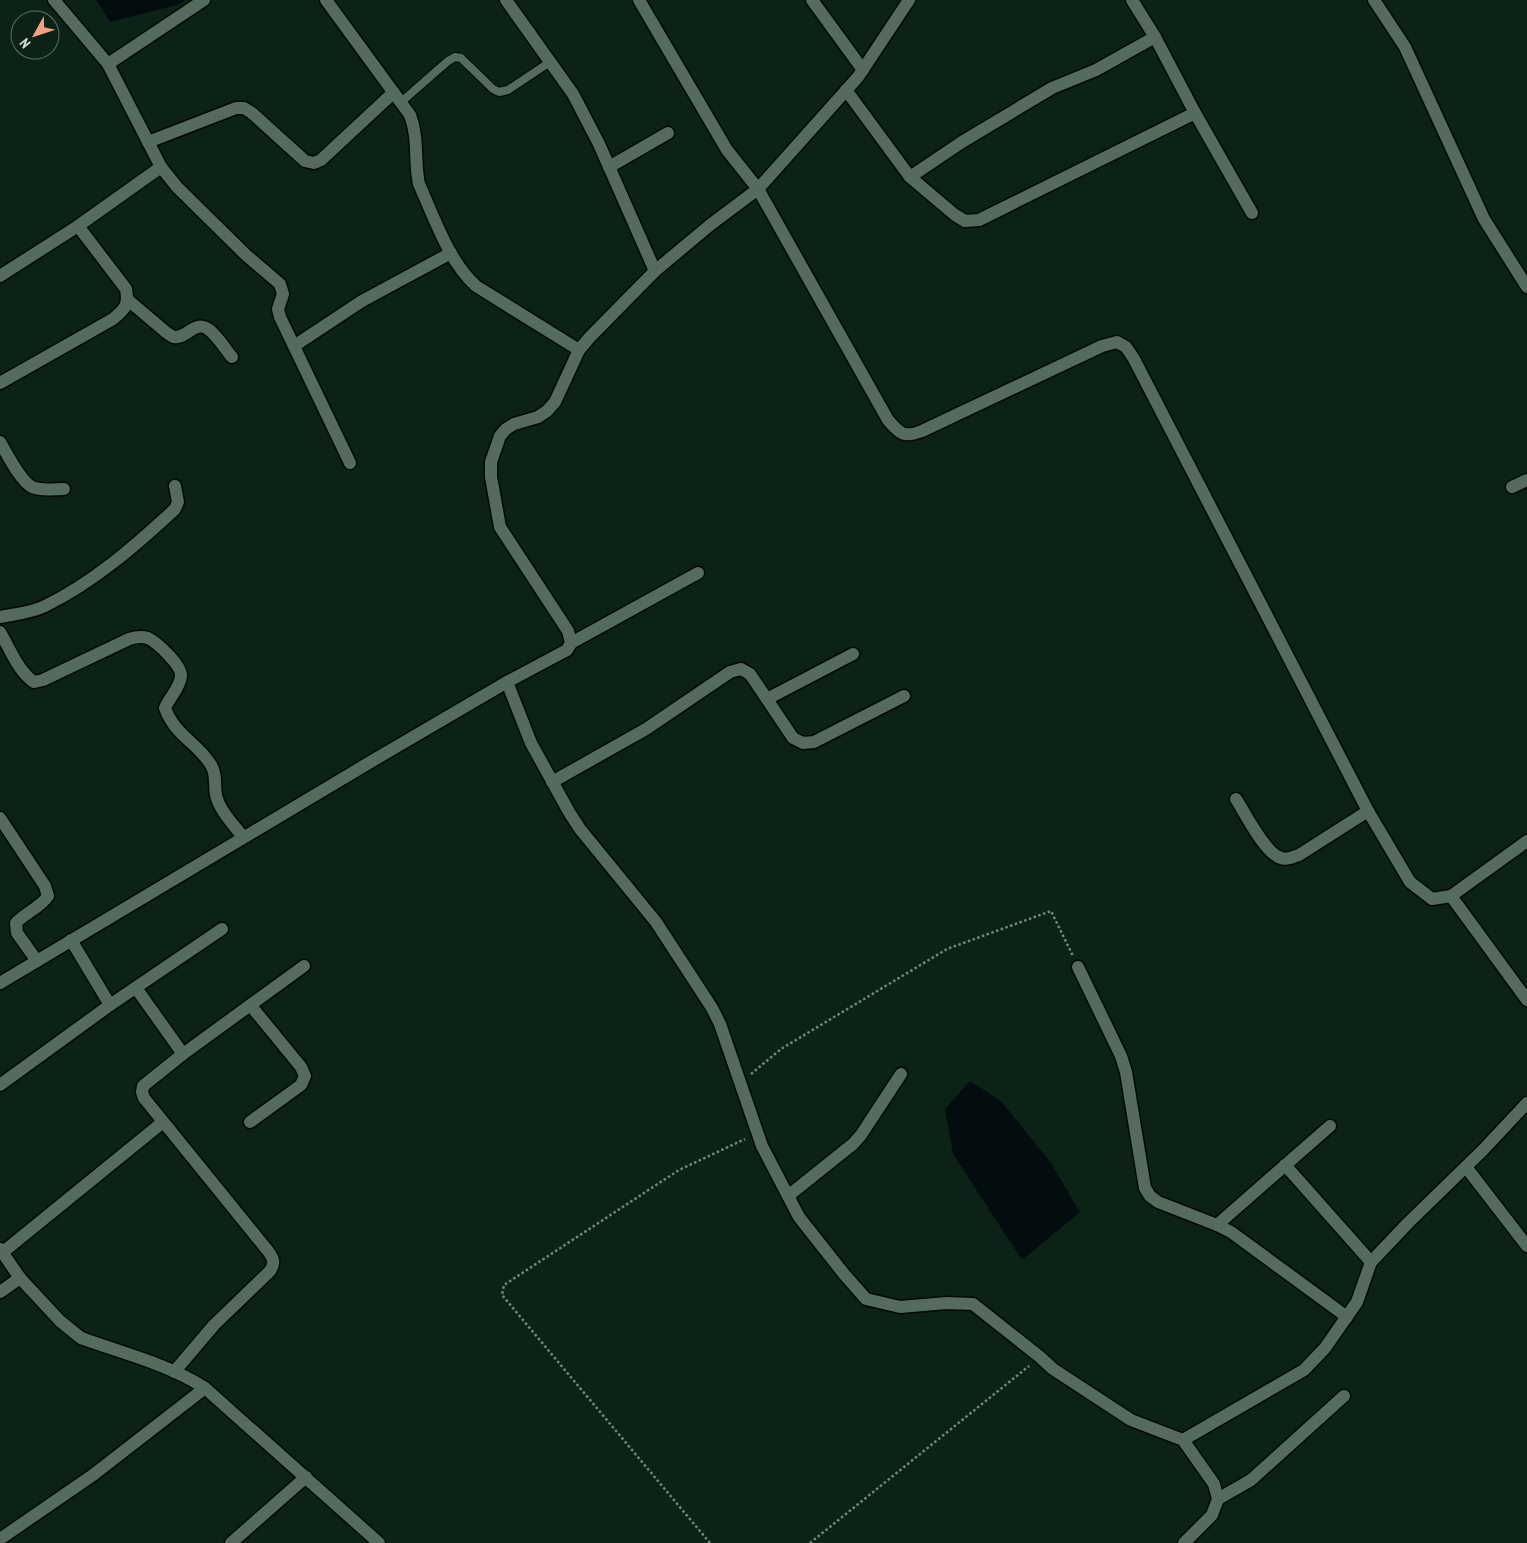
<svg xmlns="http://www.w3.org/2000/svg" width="1527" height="1543" viewBox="0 0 1527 1543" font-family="'PT Sans Narrow',sans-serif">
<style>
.water{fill:#030c0e}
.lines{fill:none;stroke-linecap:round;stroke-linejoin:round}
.lane-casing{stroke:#000b03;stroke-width:10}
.street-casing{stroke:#000b03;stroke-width:15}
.path{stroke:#76867c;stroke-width:2.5;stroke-dasharray:2.5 2.5;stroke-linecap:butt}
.lane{stroke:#546b5d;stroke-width:8}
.street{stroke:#546b5d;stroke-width:12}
</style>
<rect width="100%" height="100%" fill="#0d2216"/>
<g class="water">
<polygon points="96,0 185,0 177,5 110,22"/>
<polygon points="970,1081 1001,1101 1051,1163 1080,1212 1022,1260 953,1154 945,1109"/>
</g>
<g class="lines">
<g class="lane-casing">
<polyline id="lane" points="400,103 448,61 455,57 461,58 493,89 499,92 508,90 550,62"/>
</g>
<g class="street-casing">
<g id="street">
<polyline points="54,0 108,64 161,167 177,187 246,255 280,284 283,294 278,309 280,317 350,463"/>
<path d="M326,0l84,115c9,23 4,46 9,69 15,33 30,78 57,102l103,64"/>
<polyline points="506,0 573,94 599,144 655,271"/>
<path d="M639,0l88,150 31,39 130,231c12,14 16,18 34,11l180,-85 15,-4 9,5 8,12 234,452 42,71 22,17 19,-3 76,-55"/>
<polyline points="812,0 863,70"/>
<polyline points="1132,0 1155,37 1195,113 1252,213"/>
<polyline points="1374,0 1405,47 1484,219 1527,287"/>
<polyline points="108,64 204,0"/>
<polyline points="846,90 910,177 955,215 965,221 979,220 1195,113"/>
<polyline points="148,142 236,108 244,108 252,113 305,161 314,163 321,160 393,93"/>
<polyline points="609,167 668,133"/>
<polyline points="910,177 962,142 1052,88 1096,70 1155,37"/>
<polyline points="0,276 78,226 161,167"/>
<path d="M128,300l39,33c2,1 4,3 7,4 12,2 21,-17 34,-8 9,6 17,20 24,28"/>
<polyline points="294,346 362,301 451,253"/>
<path d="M0,383l113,-64c12,-10 16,-14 13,-30l-48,-63"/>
<path d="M0,442c7,12 21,40 32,45 9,4 22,2 32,2"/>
<polyline points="1512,487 1527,480"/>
<path d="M0,617c15,-3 31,-4 45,-11 49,-24 90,-60 130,-97l3,-7 -3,-16"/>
<path d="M0,632c10,17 18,39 34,50l9,-2 86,-41c6,-2 13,-3 19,-1 10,5 34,28 33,38 -1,12 -12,22 -16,32 10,28 33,35 46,57 6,10 3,19 5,30 3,15 18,30 27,42"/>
<polyline points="571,643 698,573"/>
<polyline points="507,682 531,743 569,812 580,829 656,922 712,1008 720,1024 762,1146 799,1217 844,1274 866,1299 900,1307 947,1303 973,1304 1040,1357 1053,1369 1131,1420 1183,1440 1214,1484 1218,1499 1212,1515 1184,1543"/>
<polyline points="767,699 853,654"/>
<polyline points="552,782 646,729 730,672 741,669 750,674 793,738 803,743 814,742 904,696"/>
<path d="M1236,799c9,14 27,50 41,57 7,5 14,2 22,-1l69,-44"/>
<path d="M0,818l45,68 3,10c-8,12 -22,16 -32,27l1,10 20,28"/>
<polyline points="1451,896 1527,1000"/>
<polyline points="71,940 110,1005"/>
<polyline points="1078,967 1121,1056 1126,1072 1145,1188 1150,1196 1158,1202 1217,1225 1231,1232 1347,1317"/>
<polyline points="0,983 367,764 507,682 567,650 571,643 568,631 500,527 491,477 491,462 500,436 506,429 514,424 538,417 547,411 555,402 579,350 590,337 655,271 710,225 758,189 858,77 909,0"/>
<polyline points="136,988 183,1054"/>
<polyline points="0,1085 110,1005 222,929"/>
<polyline points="250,1122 301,1085 305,1076 301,1067 251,1006"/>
<polyline points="1285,1165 1371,1262"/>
<polyline points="1466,1167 1527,1246"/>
<polyline points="788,1196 853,1144 861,1135 901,1074"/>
<polyline points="1217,1225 1330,1126"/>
<path d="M0,1249l20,29 40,43 21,17c41,15 87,26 124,50l174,155"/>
<polyline points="3,1252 163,1122"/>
<polyline points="0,1292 20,1278"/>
<path d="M174,1372l40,-47 56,-54c5,-8 4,-12 -2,-20l-124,-153 -2,-6 1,-6 40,-32 121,-88"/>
<polyline points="1183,1440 1304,1370 1325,1348 1357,1302 1371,1262 1408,1223 1483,1150 1527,1103"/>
<polyline points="1218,1499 1251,1480 1344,1396"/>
<polyline points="0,1539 93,1475 205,1388"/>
<polyline points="231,1543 306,1477"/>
</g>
</g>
<g class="path">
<polyline points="751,1074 781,1049 947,949 1051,911 1073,956"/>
<polyline points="710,1543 502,1295 504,1285 679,1170 745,1139"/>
<polyline points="810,1543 1029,1366"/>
</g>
<use href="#lane" class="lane"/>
<use href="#street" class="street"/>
</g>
<g transform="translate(35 35) rotate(230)"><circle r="24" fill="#0d2216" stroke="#5d6e64"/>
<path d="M0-4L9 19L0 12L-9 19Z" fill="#f39f85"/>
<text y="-8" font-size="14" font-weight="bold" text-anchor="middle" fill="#d4e1d8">N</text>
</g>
</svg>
